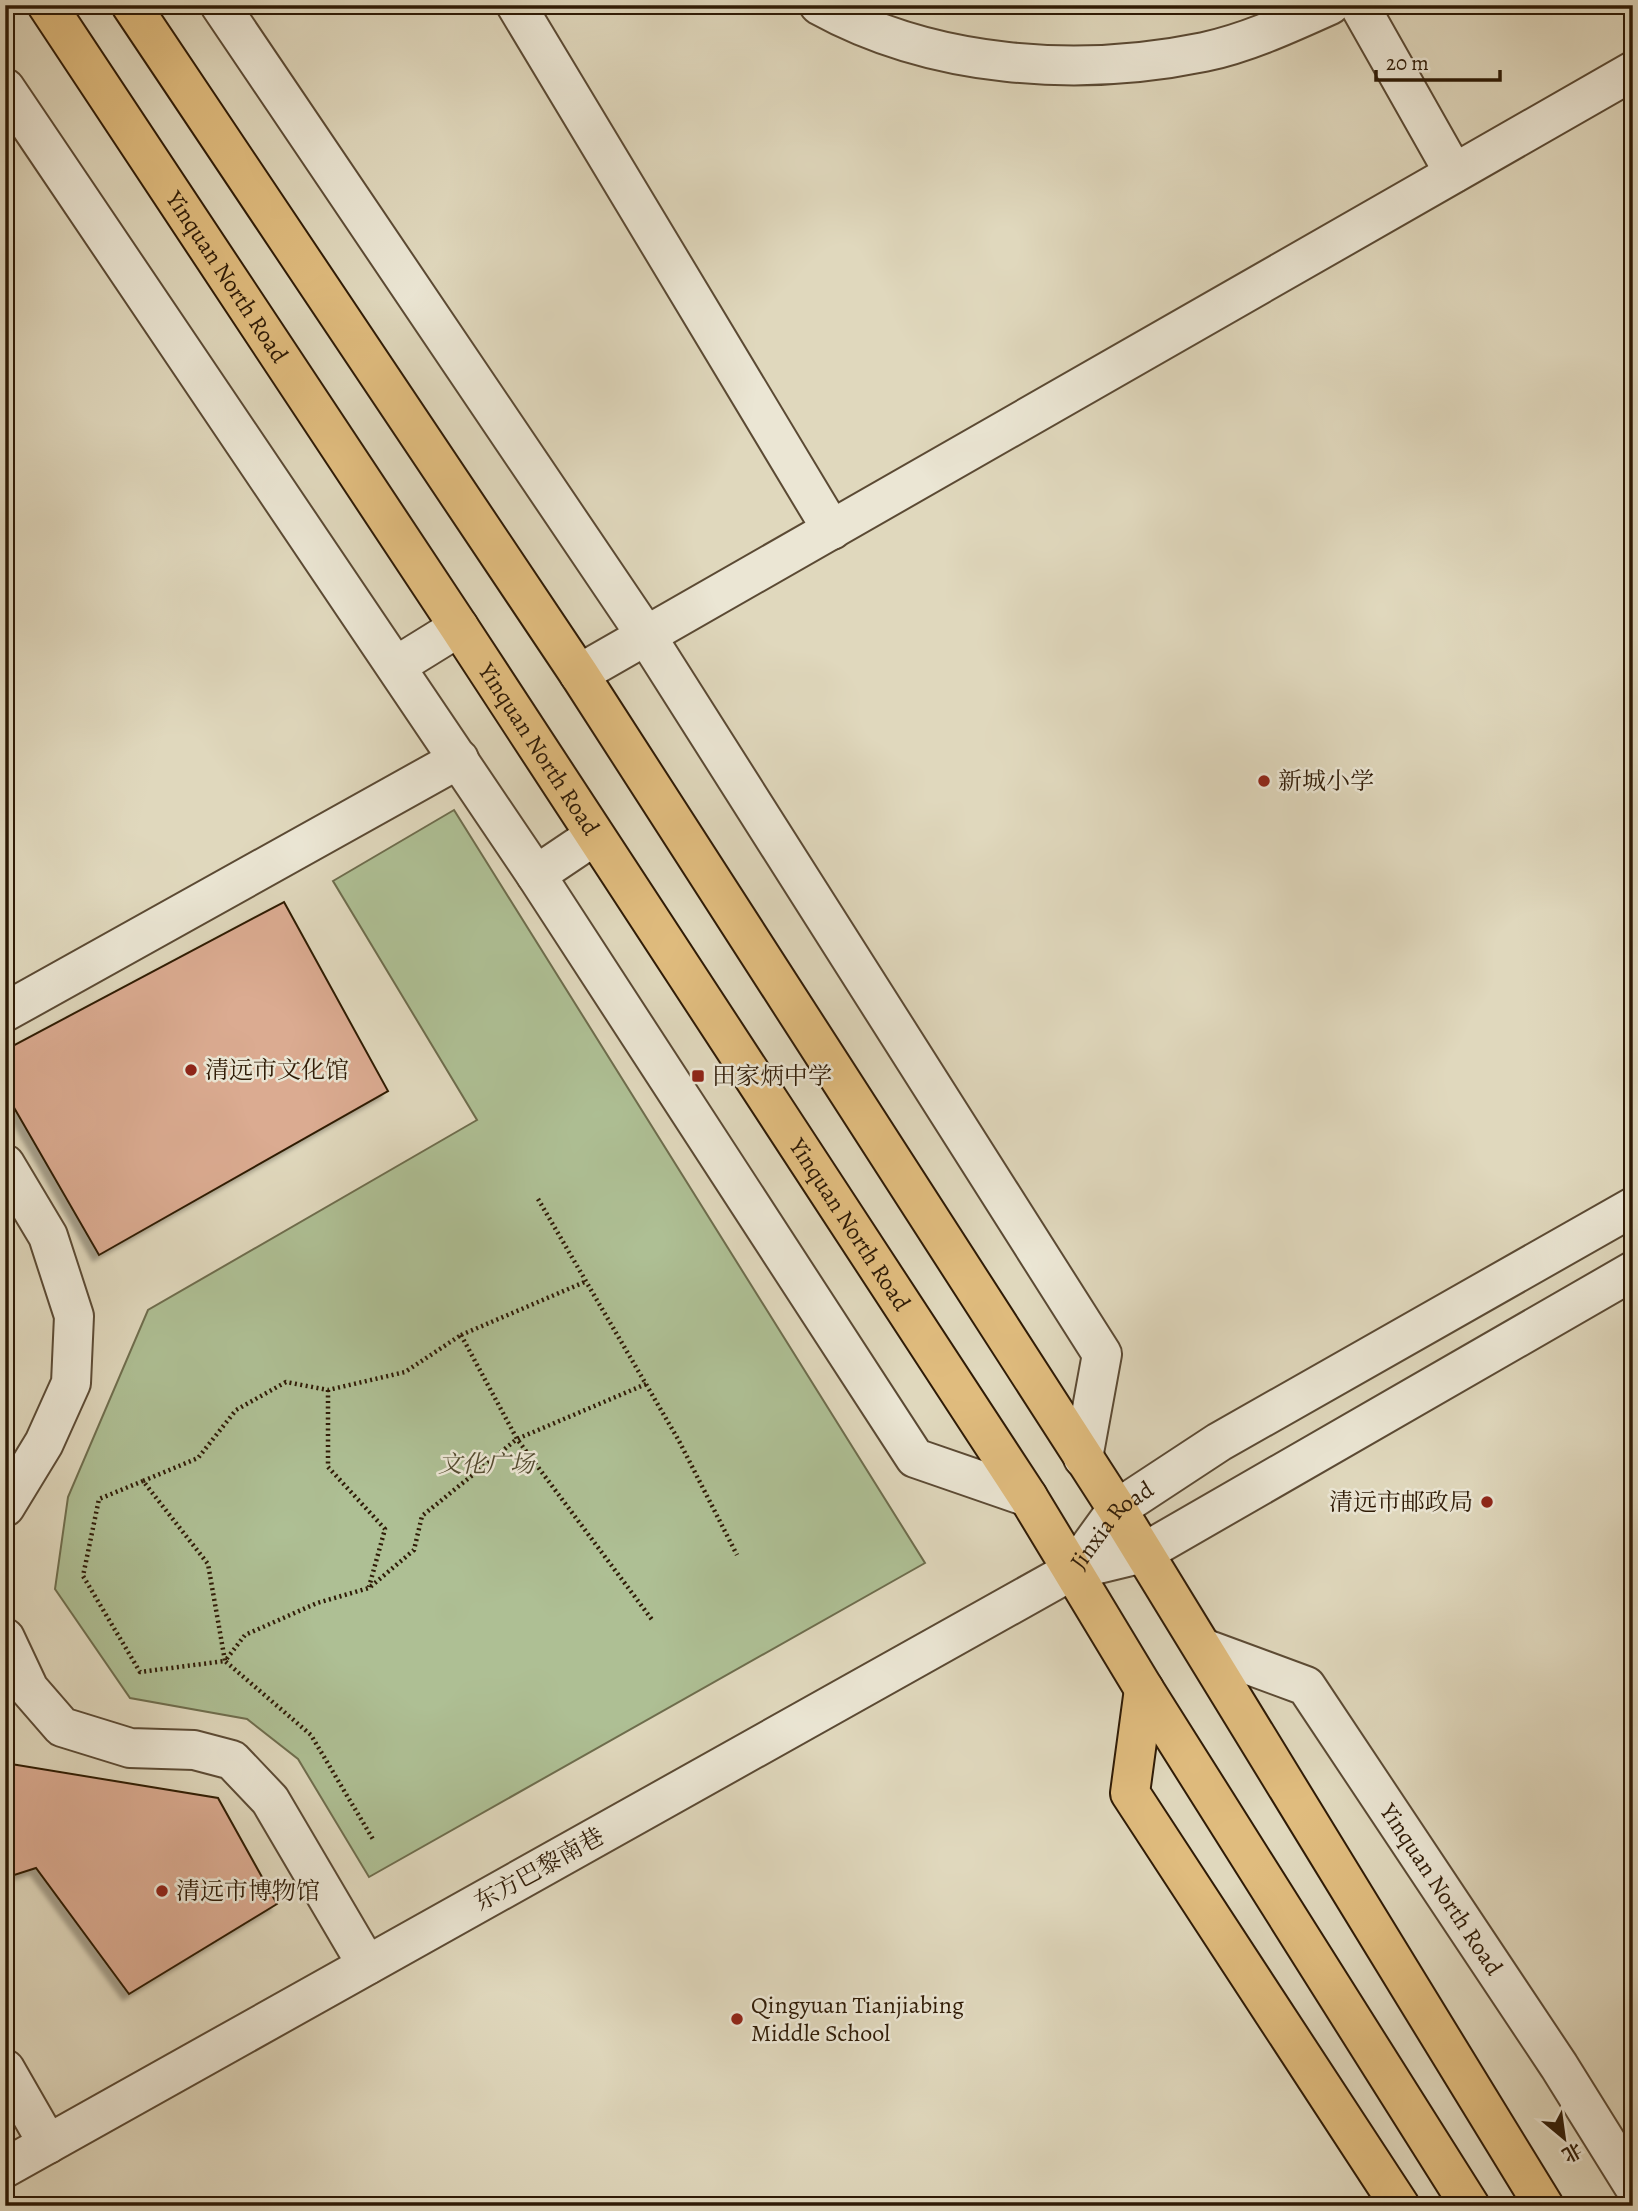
<svg xmlns="http://www.w3.org/2000/svg" width="1638" height="2211" viewBox="0 0 1638 2211" font-family="Alegreya,'Noto Serif SC',serif">
<style>
.green{fill:#aebf94;stroke:#6e6d4d;stroke-width:2}
.building{fill:#dbab91;stroke:#2f1b06;stroke-width:2;filter:url(#shadow)}
.lines{fill:none;stroke-linecap:round;stroke-linejoin:round}
.minor-casing{stroke:#5b4a34;stroke-width:42}
.major-casing{stroke:#2f1b06;stroke-width:42}
.path{stroke:#2f1b06;stroke-width:4.5;stroke-dasharray:2 3.5;stroke-linecap:butt}
.minor{stroke:#ebe6d4;stroke-width:38}
.major{stroke:#e0bc7e;stroke-width:38}
.poi-dot{fill:#8f2418;stroke:#ebe6d4;stroke-width:2.5}
.labels{text-anchor:middle;dominant-baseline:central;stroke-width:5;stroke-linejoin:round;paint-order:stroke}
.street-label{font-size:24px;fill:#2f1b06;stroke:#ebe6d4}
.poi-label{font-size:24px;fill:#2f1b06;stroke:#ebe6d4;text-anchor:start}
.park-label{font-size:24px;font-style:italic;fill:#554c31;stroke:#ebe6d4}
</style>
<defs>
<filter id="shadow"><feDropShadow dx="-6" dy="6" stdDeviation="2" flood-color="#0004"/></filter>
</defs>
<rect width="100%" height="100%" fill="#e0d8bd"/>
<filter id="stains"><feTurbulence type="fractalNoise" baseFrequency=".00286" numOctaves="4"/><feColorMatrix values="0 0 0 0 .2 0 0 0 0 .09 0 0 0 0 .02 0 0 0 .5 -.17"/></filter>
<radialGradient id="worn" r=".72"><stop offset=".6" stop-color="#630" stop-opacity="0"/><stop offset="1" stop-color="#630" stop-opacity=".3"/></radialGradient>
<polygon class="green" points="454,810 925,1563 369,1877 298,1759 247,1719 130,1698 55,1589 68,1497 148,1310 477,1120 333,881"/>
<g class="building">
<polygon points="284,902 388,1091 99,1255 5,1092 5,1050"/>
<polygon points="5,1763 218,1798 277,1904 129,1994 36,1868 5,1878"/>
</g>
<g class="lines">
<g class="minor-casing">
<g id="minor">
<polyline points="220,5 645,634 1102,1354 1083,1458"/>
<polyline points="516,5 832,530"/>
<path d="M819,5c114,63 259,73 385,47 43,-9 86,-29 126,-47"/>
<polyline points="1359,5 1454,173"/>
<polyline points="5,88 536,875 915,1458 1028,1497"/>
<polyline points="396,666 459,627"/>
<polyline points="579,674 1633,71"/>
<polyline points="536,875 594,836"/>
<polyline points="5,1012 459,759"/>
<polyline points="5,1164 48,1236 74,1316 71,1383 44,1443 5,1507"/>
<path id="s1" d="M1073,1570l44,-61 102,-67 414,-235"/>
<polyline points="5,1638 29,1689 62,1727 130,1748 194,1750 232,1760 270,1800 367,1965"/>
<path id="s2" d="M1203,1648l103,38 253,380 74,119"/>
<polyline points="5,2069 48,2144"/>
<polyline points="5,2168 1073,1570 1143,1553 1633,1271"/>
</g>
</g>
<g class="major-casing">
<g id="major">
<path id="s3" d="M47,5l412,622 569,870 116,192 326,517"/>
<polyline points="131,5 579,674 1117,1509 1544,2206"/>
<polyline points="1144,1689 1130,1793 1400,2206"/>
</g>
</g>
<g class="path">
<polyline points="538,1199 678,1439 737,1555"/>
<polygon points="461,1335 517,1439 422,1516 414,1550 369,1588 317,1603 245,1635 225,1661 208,1564 143,1481 198,1458 236,1410 286,1382 328,1390 405,1372"/>
<polyline points="461,1335 587,1281"/>
<polyline points="646,1384 517,1439 653,1621"/>
<polyline points="328,1390 328,1467 385,1529 369,1587"/>
<polyline points="143,1481 99,1499 83,1576 140,1672 225,1661 311,1735 374,1841"/>
</g>
<use href="#minor" class="minor"/>
<use href="#major" class="major"/>
</g>
<g class="poi-dot">
<circle cx="1264" cy="781" r="7"/>
<circle cx="191" cy="1070" r="7"/>
<rect x="691" y="1069" width="14" height="14" rx="3.5"/>
<circle cx="1487" cy="1502" r="7"/>
<circle cx="162" cy="1891" r="7"/>
<circle cx="737" cy="2019" r="7"/>
</g>
<g class="labels">
<g class="street-label">
<text stroke="none"><textPath href="#s3" startOffset="326">Yinquan North Road</textPath></text>
<text stroke="none"><textPath href="#s3" startOffset="892">Yinquan North Road</textPath></text>
<text stroke="none"><textPath href="#s3" startOffset="1460">Yinquan North Road</textPath></text>
<text stroke="none"><textPath href="#s1" startOffset="60">Jinxia Road</textPath></text>
<text transform="translate(539 1869) rotate(-29)">东方巴黎南巷</text>
<text stroke="none"><textPath href="#s2" startOffset="354">Yinquan North Road</textPath></text>
</g>
<g class="poi-label">
<text x="1278" y="781">新城小学</text>
<text x="205" y="1070">清远市文化馆</text>
<text x="712" y="1076">田家炳中学</text>
<text x="1473" y="1502" text-anchor="end">清远市邮政局</text>
<text x="176" y="1891">清远市博物馆</text>
<text x="751" y="2005">Qingyuan Tianjiabing<tspan x="751" dy="28">Middle School</tspan></text>
</g>
<g class="park-label">
<text x="486" y="1464">文化广场</text>
</g>
</g>
<rect width="1638" height="2211" fill="none" stroke="#e0d8bd" stroke-width="28"/>
<rect x="7" y="7" width="1624" height="2197" fill="none" stroke="#2f1b06" stroke-width="3.5"/>
<rect x="14" y="14" width="1610" height="2183" fill="none" stroke="#2f1b06" stroke-width="2"/>
<g transform="translate(1564 2138) rotate(151)" stroke="#ebe6d4" stroke-width="5" paint-order="stroke">
<path d="M0-5L12 26L0 18L-12 26Z" fill="#2f1b06"/>
<text y="-10" font-size="19" font-weight="bold" text-anchor="middle" fill="#2f1b06">北</text>
</g>
<path d="M1376 70v10h124v-10" fill="none" stroke="#2f1b06" stroke-width="3.5"/>
<text x="1386" y="70" font-size="21" fill="#2f1b06" stroke="#ebe6d4" stroke-width="5" paint-order="stroke">20 m</text>
<rect width="100%" height="100%" filter="url(#stains)"/>
<rect width="100%" height="100%" fill="url(#worn)"/>
</svg>
